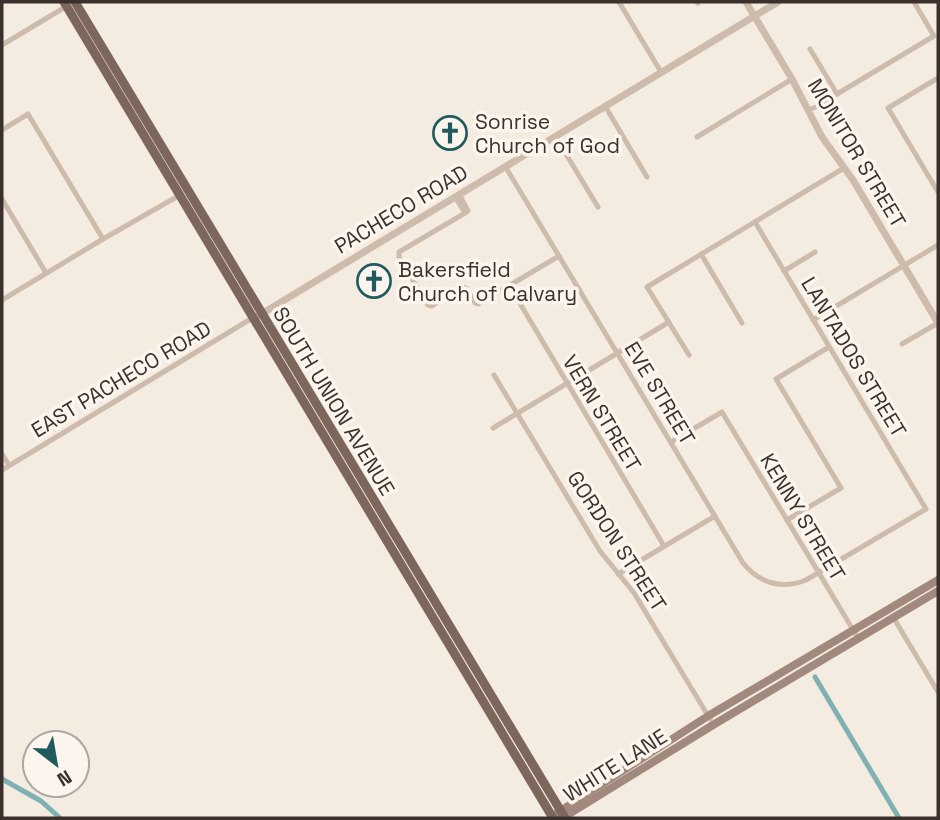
<svg xmlns="http://www.w3.org/2000/svg" width="940" height="820" viewBox="0 0 940 820" font-family="'Space Grotesk',sans-serif">
<style>
.lines{fill:none;stroke-linecap:round;stroke-linejoin:round}
.canal{stroke:#7fb0b2;stroke-width:5}
.minor{stroke:#cdbbac;stroke-width:5}
.tertiary{stroke:#cdbbac;stroke-width:7}
.secondary{stroke:#a18a7d;stroke-width:8}
.primary{stroke:#7d675c;stroke-width:9}
.labels{text-anchor:middle;dominant-baseline:central;stroke-width:7;stroke-linejoin:round;paint-order:stroke}
.poi-label{font-size:21px;fill:#3b302b;stroke:#fbf5ee;text-anchor:start}
.street-label{font-size:21px;fill:#3b302b;stroke:#fbf5ee}
</style>
<rect width="100%" height="100%" fill="#f4ebe1"/>
<g class="lines">
<g class="canal">
<polyline points="815,677 899,818"/>
<polyline points="2,779 41,801 60,818"/>
</g>
<g class="minor">
<polyline points="619,2 661,72"/>
<polyline points="697,2 698,3"/>
<polyline points="2,45 67,6"/>
<polyline points="810,49 837,94 934,36 914,2"/>
<polyline points="938,78 888,108 938,192"/>
<polyline points="605,106 647,177"/>
<polyline points="807,110 816,107 837,94"/>
<polyline points="2,130 28,114 103,239"/>
<polyline points="555,136 598,207"/>
<polyline points="697,137 792,79"/>
<path d="M505,166l238,397c16,20 39,27 63,17l120,-71 -171,-287"/>
<polyline points="455,197 465,213 468,211 459,194"/>
<polyline points="2,199 46,273"/>
<polyline points="465,213 399,252 399,257 428,305 432,306 462,287 466,288 475,303 478,304 559,256"/>
<polyline points="701,254 742,323"/>
<polyline points="784,271 815,252"/>
<polyline points="515,295 664,546"/>
<polyline points="2,300 103,239 180,195"/>
<polyline points="813,320 938,245"/>
<polyline points="902,344 938,323"/>
<polyline points="689,355 647,287 844,168"/>
<polyline points="494,375 600,551 634,593 710,719"/>
<polyline points="493,428 669,322"/>
<polyline points="671,442 722,412 858,638"/>
<polyline points="2,454 9,465"/>
<polyline points="2,470 254,317"/>
<polyline points="787,520 841,488 776,379 829,347"/>
<polyline points="618,574 715,516"/>
<polyline points="893,617 938,692"/>
<polyline points="937,818 938,817"/>
</g>
<g class="tertiary">
<polyline points="746,2 792,79 822,137 853,180 938,323"/>
<polyline points="258,316 778,2"/>
</g>
<g class="secondary">
<polyline points="557,813 708,716 938,580"/>
<polyline points="560,817 564,817 713,725 938,591"/>
</g>
<g class="primary">
<polyline points="64,2 553,818"/>
<polyline points="75,2 565,818"/>
</g>
</g>
<defs>
<g id="church-ring" transform="scale(1.75)"><circle r="9.5" fill="#fbf5ee" stroke="#1f5a5e" stroke-width="1.5"/><path d="M-1.2-6h2.4v3.5h3.3v2.4h-3.3V6h-2.4V-.1h-3.3v-2.4h3.3Z" fill="#1f5a5e"/></g>
</defs>
<g fill-rule="evenodd">
<use href="#church-ring" x="450" y="133"/>
<use href="#church-ring" x="374" y="281"/>
</g>
<g class="labels">
<g class="poi-label">
<text x="475" y="121">Sonrise<tspan x="475" dy="24">Church of God</tspan></text>
<text x="398" y="269">Bakersfield<tspan x="398" dy="24">Church of Calvary</tspan></text>
</g>
<g class="street-label">
<text transform="translate(857 153) rotate(59)">MONITOR STREET</text>
<text transform="translate(401 209) rotate(-31)">PACHECO ROAD</text>
<text transform="translate(854 357) rotate(59)">LANTADOS STREET</text>
<text transform="translate(121 379) rotate(-31)">EAST PACHECO ROAD</text>
<text transform="translate(660 393) rotate(59)">EVE STREET</text>
<text transform="translate(334 401) rotate(59)">SOUTH UNION AVENUE</text>
<text transform="translate(602 413) rotate(59)">VERN STREET</text>
<text transform="translate(803 517) rotate(59)">KENNY STREET</text>
<text transform="translate(617 541) rotate(57)">GORDON STREET</text>
<text transform="translate(615 765) rotate(-32)">WHITE LANE</text>
</g>
</g>
<rect width="940" height="820" fill="none" stroke="#3b302b" stroke-width="7"/>
<g transform="translate(56 764) rotate(149)"><circle r="33" fill="#fbf5ee" stroke="#aea6a0" stroke-width="2"/>
<path d="M0-5L12 26L0 18L-12 26Z" fill="#1f5a5e"/>
<text y="-10" font-size="19" font-weight="bold" text-anchor="middle" fill="#3b302b">N</text>
</g>
</svg>
